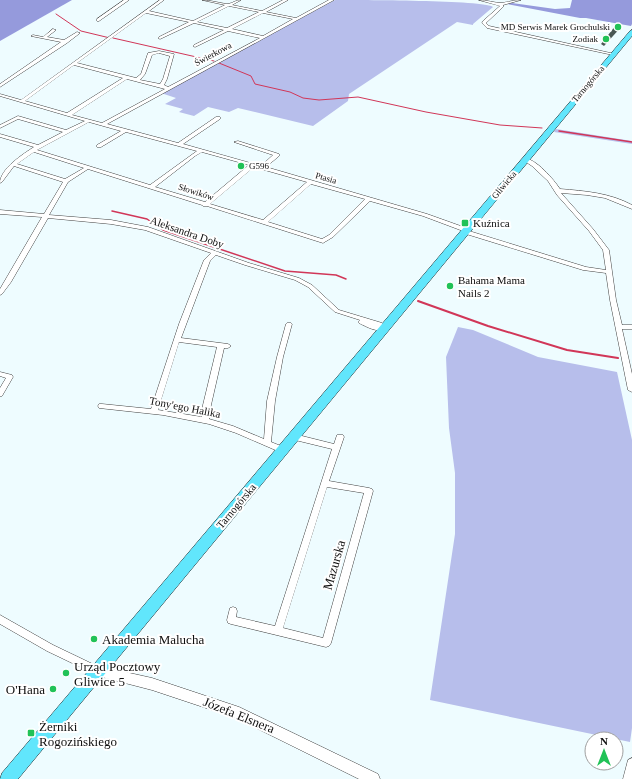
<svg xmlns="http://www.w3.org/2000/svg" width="632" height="779" viewBox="0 0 632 779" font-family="Georgia,serif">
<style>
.green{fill:#b7beeb}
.forest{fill:#959adc}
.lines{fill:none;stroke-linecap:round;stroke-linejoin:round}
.stream-far2{stroke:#d13658;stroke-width:1}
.stream-far1{stroke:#d13658;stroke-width:1.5}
.stream{stroke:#d13658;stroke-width:2}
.building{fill:#4a5754}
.minor-casing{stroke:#414141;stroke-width:1}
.tertiary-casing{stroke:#414141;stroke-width:1}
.primary-casing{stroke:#1f1f1f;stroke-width:1}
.minor{fill:#fff;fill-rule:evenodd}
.tertiary{fill:#fff;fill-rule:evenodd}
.primary{fill:#61e6fc;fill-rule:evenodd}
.poi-dot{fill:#21c257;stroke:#fff;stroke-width:1.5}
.labels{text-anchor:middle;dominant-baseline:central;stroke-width:4;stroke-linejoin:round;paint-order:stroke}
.far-poi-label{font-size:9px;fill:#0e0e0e;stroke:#fff;text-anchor:end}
.far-street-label{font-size:9px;fill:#0e0e0e;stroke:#fff}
.poi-label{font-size:11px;fill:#0e0e0e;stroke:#fff;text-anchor:start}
.street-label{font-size:11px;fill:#0e0e0e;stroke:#fff}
.near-street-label{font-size:13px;fill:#0e0e0e;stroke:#fff}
.near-poi-label{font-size:13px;fill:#0e0e0e;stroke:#fff;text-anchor:start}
</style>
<rect width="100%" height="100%" fill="#eefcff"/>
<g class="green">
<path d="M335,0c22,0 150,0 158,7l-20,17v1l-16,-3 -108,72 -1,7 -35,25 -75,-18 -9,4 -21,-5 -14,9 -15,-4 4,-3 -18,-5 11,-6 -15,-5z"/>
<polygon points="556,129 632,141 632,144 554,132"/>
<polygon points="458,327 473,330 538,357 617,372 632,440 632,728 630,742 430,700 455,534 455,473 449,428 446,357"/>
</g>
<g class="forest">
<polygon points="0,0 72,0 0,41"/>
<polygon points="572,0 632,0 632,24 631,26 586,18 580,18 507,4 512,3 555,9 570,8"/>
</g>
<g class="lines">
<g class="stream-far2">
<polyline points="56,14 81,31 110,38"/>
<polyline points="113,38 214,61"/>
<polyline points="219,63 251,76 255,84 290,92 303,98 319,100 358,97 426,112 500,125 542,128"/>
</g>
<g class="stream-far1">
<polyline points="559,131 632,142"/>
<polyline points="112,211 147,219 163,230 285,271 336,275 346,279"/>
</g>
<polyline class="stream" points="418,301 488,326 567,350 618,358"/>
</g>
<polygon class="building" points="616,25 622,26 604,46 601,44"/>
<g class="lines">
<g class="minor-casing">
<g id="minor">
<polygon points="124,0 129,0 99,21 97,21 97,19"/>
<path d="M160,0h4l-15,11 44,10 32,-16 -23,-5c7,0 22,4 26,4 5,-1 8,-4 13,-4l-9,5 30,6 21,-11h5l-22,12 30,6 33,-18h5l-227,124 71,19 38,-26h4v2l-37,25 78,22 12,-11 -39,-13 4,-1 41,13v2l-13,11 161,47 42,15 1,1 -1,1 117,36 20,3 -3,-20 -14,-19 -32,-36 -9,-14 -16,-15 -9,-6v-2c13,0 31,22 37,31 25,2 50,4 72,16v4l-27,-11 -18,-3 -26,-2 32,36 16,21 7,50 6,25h10v4h-10l10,45v18l-4,-2 -18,-90 -4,-27 -23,-3 -120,-37 -1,-1 1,-1 -40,-15 -53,-15 -37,36 -10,6 -116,-37h-4l-1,-1 -114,-36 -20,13 -19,33 62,5 37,7 101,36 50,15 13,7 27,25 43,13 5,5c-8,6 -20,-1 -28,-5l-1,-1 2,-2 -25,-8 -27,-25 -13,-7 -50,-15 -29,-10 -6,6 -29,77 47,6 3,2 -3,2h-4l-13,57 -2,14 24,7 31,13 3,-38 10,-44 9,-33 1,-1h4l1,1 -9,33 -8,44 -4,41 15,6 1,2 -1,2h-6l-44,-19 -27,-9 -46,-9 -64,-7 -1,-2 1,-2h3l49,5 28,-85 25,-64 7,-7 -66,-23 -34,-6 -63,-6 -37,64 -9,12 -2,1v-6l42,-72 -42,-3v-4l44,4 19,-32 -49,-16 -12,16 -2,1c0,-14 23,-29 34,-36l-34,-10v-3l38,11 25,-13 -45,-13 -18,9v-3l18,-9 48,14 19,-9 -85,-25v-2l21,6zM229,6l30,6 -32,16 -30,-6zM146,13l43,9 -30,15 -1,1 2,1 34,-16 30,7 -30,15 -1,1 2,1 33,-16 32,7 -92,49 -4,-2 3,-6 7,-25 -15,-3 -11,2 -7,21 -5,4 -59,-15zM263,13l30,6 -30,17 -31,-7zM159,53l11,3 -7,23 -3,5 -20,-4 5,-6 7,-19zM74,65l49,13 -56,35 -42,-12zM127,79l38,10 -63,34 -30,-8zM89,122l32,9 -24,14v2h4l25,-15 71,19 -47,34 -113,-35zM34,152l50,16 -19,11 -48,-15zM202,152l47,13 -44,37 -50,-15 40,-31zM254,167l53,15 -44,38 -53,-16zM311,184l54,15 -36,36 -7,4 -54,-17zM179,342l38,5 -14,58 -1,12 -44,-7z"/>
<path d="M479,0c8,0 15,3 23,3 6,-1 12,-3 19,-3l-18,5v2l-16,15 -1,1 3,3 126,28 -2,1 -126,-27 -5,-5 1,-2 17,-15z"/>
<polygon points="53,29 56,30 47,37 64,40 77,32 80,33 67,43 0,87 0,84 61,42 31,36 33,35 43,37"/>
<polygon points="0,372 12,375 13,377 2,396 0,396 0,388 6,378 0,376"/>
<path d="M294,434l40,10 3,-9h6l1,2 -15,44 40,7 3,1 1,2 -42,152 -2,3 -3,1 -95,-23 -3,-1 -1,-3 3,-12 3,-1 3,1 1,3 -1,6 39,9 57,-177 -41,-10 -1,-2 1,-2zM327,487l37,6 -41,145 -40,-10z"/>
<polygon points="0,615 53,645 101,668 103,671 101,674 98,675 95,674 47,651 0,624"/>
<polygon points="632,758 632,779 623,779 628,760"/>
</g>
</g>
<g class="tertiary-casing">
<polygon id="tertiary" points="98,666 152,678 239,707 378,774 380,779 359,779 236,718 152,690 94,675 92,671 94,667"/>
</g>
<g class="primary-casing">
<polygon id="primary" points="632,30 632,36 18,779 0,779 2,773 630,31"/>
</g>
<use href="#minor" class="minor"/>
<use href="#tertiary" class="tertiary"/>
<use href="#primary" class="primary"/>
</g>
<g class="poi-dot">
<circle cx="618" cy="27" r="4"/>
<circle cx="606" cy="39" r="4"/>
<circle cx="241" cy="166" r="4"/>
<rect x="461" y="219" width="8" height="8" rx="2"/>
<circle cx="450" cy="286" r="4"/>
<circle cx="94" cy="639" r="4"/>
<circle cx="66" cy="673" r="4"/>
<circle cx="53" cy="689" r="4"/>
<rect x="27" y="729" width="8" height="8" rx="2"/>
</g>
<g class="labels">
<g class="far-poi-label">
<text x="610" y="27">MD Serwis Marek Grochulski</text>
<text x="598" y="39">Zodiak</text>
<text x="249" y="166" text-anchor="start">G596</text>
</g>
<g class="far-street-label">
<text transform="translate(213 54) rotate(-28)">Świerkowa</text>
<text transform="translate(588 84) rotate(-50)">Tarnogórska</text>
<text transform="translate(326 178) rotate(16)">Ptasia</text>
<text transform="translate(504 185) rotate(-50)">Gliwicka</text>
<text transform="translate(196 192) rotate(18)">Słowików</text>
</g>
<g class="poi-label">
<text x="473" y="223">Kuźnica</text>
<text x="458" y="280">Bahama Mama<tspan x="458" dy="13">Nails 2</tspan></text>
</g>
<g class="street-label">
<text transform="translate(187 232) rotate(19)">Aleksandra Doby</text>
<text transform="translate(185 407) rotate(11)">Tony'ego Halika</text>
<text transform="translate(236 506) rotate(-50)">Tarnogórska</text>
</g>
<g class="near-street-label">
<text transform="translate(334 565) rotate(-74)">Mazurska</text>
<text transform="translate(239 715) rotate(22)">Józefa Elsnera</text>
</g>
<g class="near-poi-label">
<text x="102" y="639">Akademia Malucha</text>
<text x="74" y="666">Urząd Pocztowy<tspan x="74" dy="15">Gliwice 5</tspan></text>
<text x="45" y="689" text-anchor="end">O'Hana</text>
<text x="39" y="726">Żerniki<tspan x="39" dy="15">Rogozińskiego</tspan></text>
</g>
</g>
<g transform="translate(604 751)"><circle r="19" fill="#ffffff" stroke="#9f9f9f"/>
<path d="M0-3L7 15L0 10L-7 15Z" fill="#21c257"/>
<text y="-6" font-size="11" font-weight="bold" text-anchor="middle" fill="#0e0e0e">N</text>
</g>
</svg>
